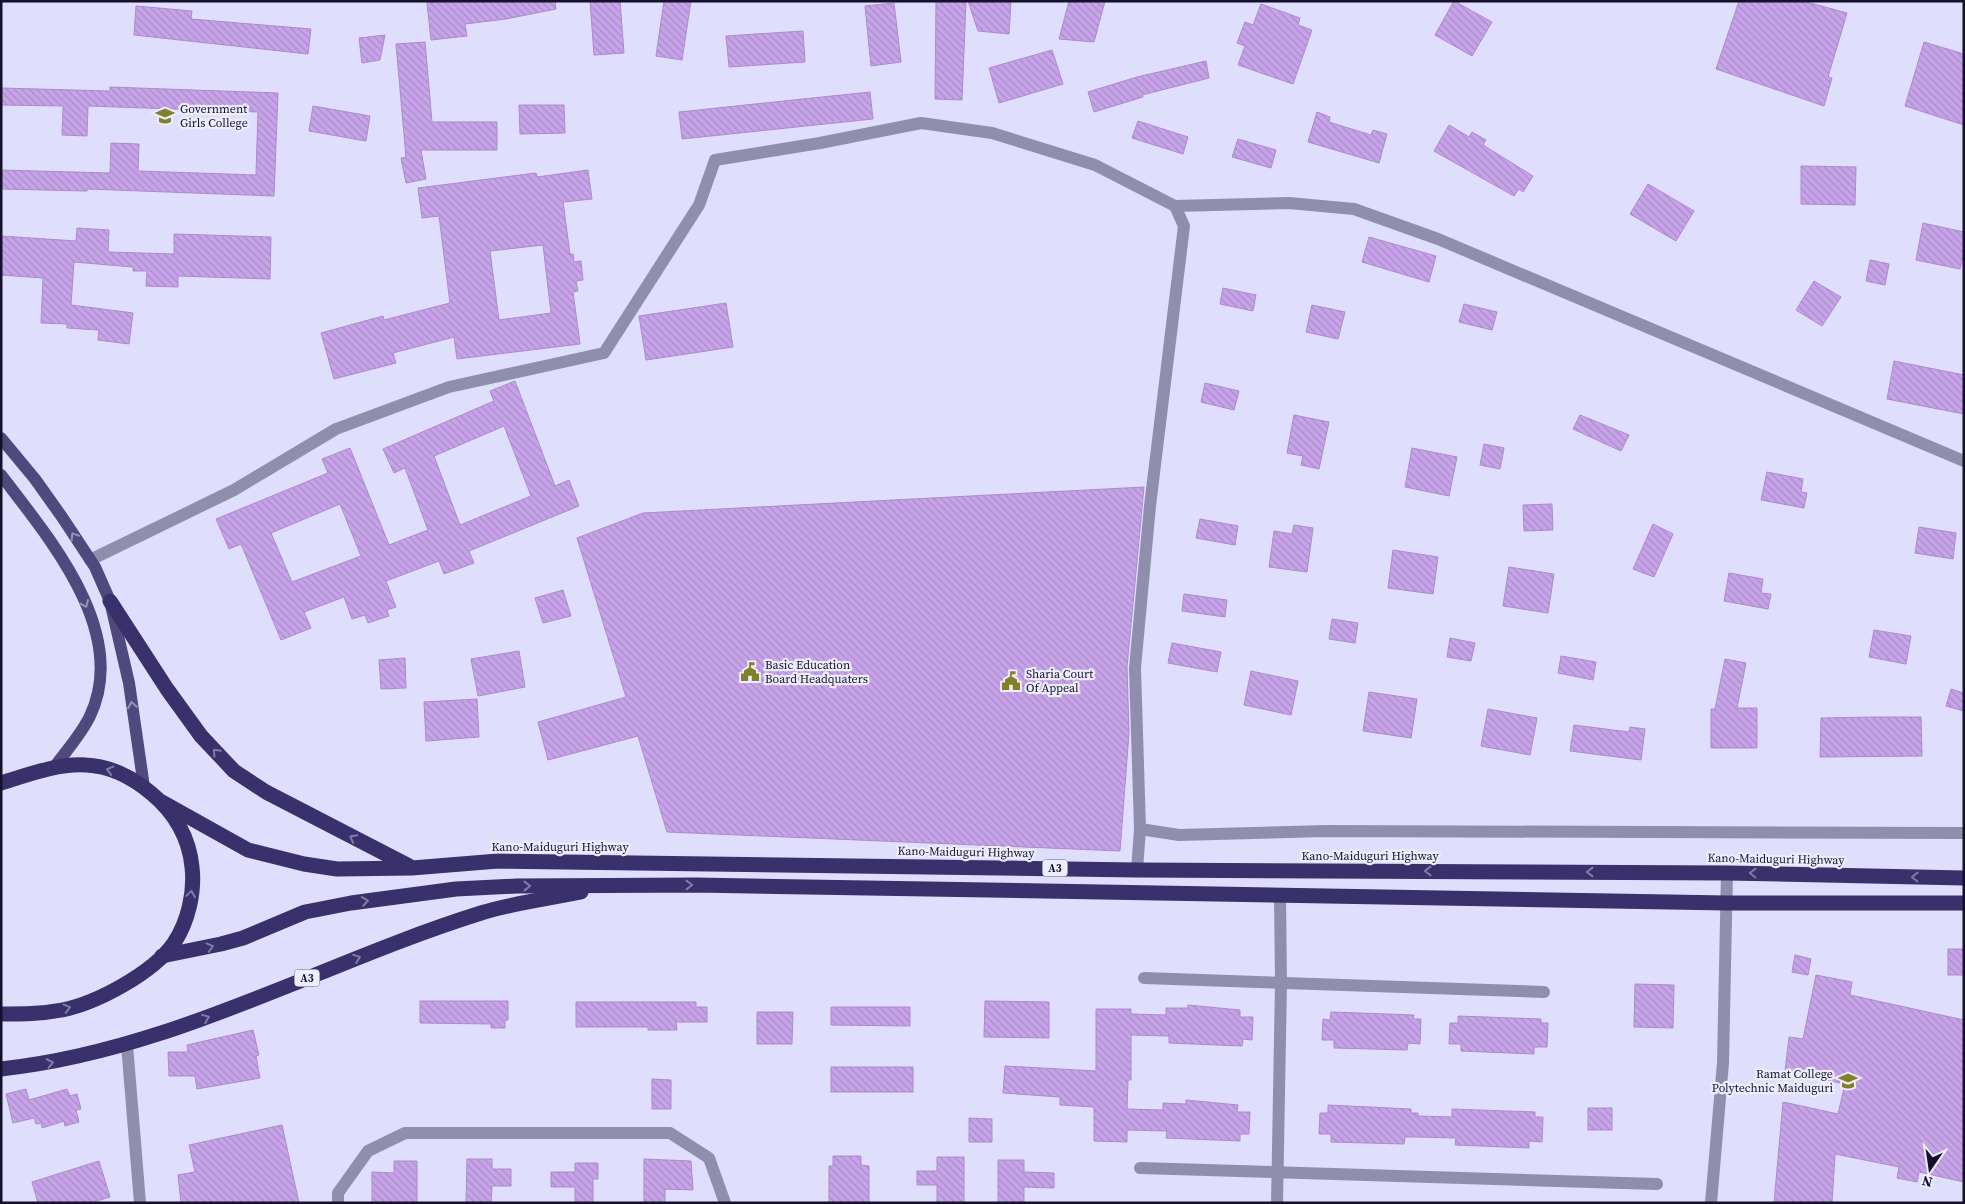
<svg xmlns="http://www.w3.org/2000/svg" width="1965" height="1204" viewBox="0 0 1965 1204" font-family="'Source Serif 4',serif">
<style>
.building{fill:url(#building-back-hatch);stroke:#ac8acd;fill-rule:evenodd}
.lines{fill:none;stroke-linecap:round;stroke-linejoin:round}
.minor{stroke:#908ead;stroke-width:12}
.major{stroke:#4f497e;stroke-width:12}
.highway{stroke:#39306c;stroke-width:15}
.oneway{stroke:#9793b7}
.oneway2{stroke:#817ca6}
.labels{text-anchor:middle;dominant-baseline:central;stroke-width:4.5;stroke-linejoin:round;paint-order:stroke}
.shield{fill:#eeedfd;stroke:#56536a;stroke-width:1}
.shield-label{font-size:11px;font-weight:bold;fill:#15112b}
.poi-label{font-size:12px;fill:#15112b;stroke:#eeedfd;text-anchor:start}
.street-label{font-size:12px;fill:#15112b;stroke:#eeedfd}
</style>
<defs>
<pattern id="building-back-hatch" width="6" height="6" patternUnits="userSpaceOnUse" patternTransform="scale(1.25)"><rect width="6" height="6" fill="#c7a4e9"/><path d="M-1 5l2 2M0 0l6 6M5-1l2 2" fill="none" stroke="#aa8cc8"/></pattern>
</defs>
<rect width="100%" height="100%" fill="#dfdefd"/>
<g class="building">
<polygon points="439,1 555,1 556,9 506,19 465,24 467,36 431,40 427,3"/>
<polygon points="590,1 620,1 624,53 594,55"/>
<polygon points="664,1 691,1 682,60 656,56"/>
<polygon points="936,1 966,1 962,100 935,99"/>
<polygon points="968,1 1011,1 1009,34 978,31"/>
<polygon points="1069,1 1105,1 1094,42 1059,39"/>
<polygon points="1454,1 1492,22 1472,56 1435,35"/>
<polygon points="1739,1 1803,1 1847,13 1828,77 1832,78 1824,106 1716,69"/>
<polygon points="894,3 901,62 871,66 865,6"/>
<polygon points="1261,4 1300,18 1298,25 1312,30 1293,84 1238,65 1245,46 1237,43 1245,22 1253,25"/>
<polygon points="136,6 192,11 191,19 311,29 308,54 134,35"/>
<polygon points="803,31 805,62 729,67 726,36"/>
<polygon points="385,35 380,60 362,63 359,38"/>
<polygon points="425,42 432,122 497,122 497,150 421,150 426,179 406,183 401,158 406,157 396,44"/>
<polygon points="1924,42 1964,54 1964,125 1905,106"/>
<polygon points="1052,50 1063,84 999,103 989,68"/>
<polygon points="1206,61 1209,78 1142,95 1143,97 1094,112 1088,92 1137,77"/>
<polygon points="110,87 278,93 274,196 87,189 87,191 1,189 1,170 110,173 111,143 139,144 138,171 256,175 258,112 88,106 87,136 62,135 63,106 1,105 1,88 110,91"/>
<polygon points="870,92 873,119 682,139 679,112"/>
<polygon points="519,105 564,105 565,133 520,134"/>
<polygon points="313,106 370,116 366,141 309,131"/>
<polygon points="1317,112 1330,117 1329,122 1371,135 1373,130 1387,134 1379,163 1308,142"/>
<polygon points="1138,121 1188,137 1183,154 1132,138"/>
<polygon points="1449,125 1469,137 1472,132 1486,140 1483,145 1533,176 1523,192 1519,189 1514,196 1434,151"/>
<polygon points="1238,139 1276,150 1271,168 1232,157"/>
<polygon points="1801,166 1856,167 1855,205 1801,204"/>
<path d="M588,170l4,29 -29,3 7,52h3l1,8 7,-1 2,19 -7,1 2,10 -5,1 7,52 -123,15 -3,-22 -61,16 3,10 -62,16 -13,-46 62,-17 1,4 66,-17 -11,-87 -17,2 -4,-30 118,-15 1,4zM543,245l8,68 -52,7 -9,-69z"/>
<polygon points="1648,184 1694,211 1676,241 1630,214"/>
<polygon points="1923,223 1964,232 1964,252 1960,269 1916,260"/>
<polygon points="77,228 109,230 108,252 174,254 174,234 271,237 270,279 178,276 178,287 146,286 147,271 133,271 133,267 74,262 71,305 133,313 129,344 98,340 99,330 67,328 67,324 41,323 43,278 1,275 1,236 76,241"/>
<polygon points="1369,237 1436,256 1429,282 1362,262"/>
<polygon points="1870,260 1889,264 1885,285 1866,281"/>
<polygon points="1814,281 1841,297 1822,326 1796,310"/>
<polygon points="1223,288 1256,295 1253,311 1220,304"/>
<polygon points="726,303 733,347 646,360 639,316"/>
<polygon points="1464,304 1497,312 1492,330 1459,322"/>
<polygon points="1312,305 1345,312 1338,339 1306,332"/>
<polygon points="1894,361 1964,375 1964,414 1887,399"/>
<path d="M515,381l40,105 14,-6 10,26 -110,45 5,12 -30,11 -5,-13 -53,20 10,26 -9,3 2,6 -21,7 -3,-8 -13,4 -8,-22 -40,15 7,16 -30,12 -40,-96 -12,5 -13,-30 112,-46 -6,-14 28,-11 39,97 39,-15 -23,-62 -11,5 -11,-24 111,-48 -4,-10zM504,426l27,70 -71,29 -26,-69zM340,504l21,52 -69,26 -21,-49z"/>
<polygon points="1205,383 1239,391 1234,410 1201,402"/>
<polygon points="1294,415 1329,422 1319,469 1301,465 1303,456 1287,453"/>
<polygon points="1580,415 1629,435 1621,451 1573,429"/>
<polygon points="1484,444 1504,448 1500,469 1480,465"/>
<polygon points="1412,448 1457,457 1449,496 1405,487"/>
<polygon points="1767,472 1803,479 1801,492 1807,493 1804,508 1761,500"/>
<polygon points="1144,487 1127,667 1129,733 1120,851 667,832 638,736 548,760 538,722 626,697 577,538 643,513"/>
<polygon points="1552,504 1553,530 1524,531 1523,505"/>
<polygon points="1200,519 1238,526 1235,545 1196,538"/>
<polygon points="1653,524 1673,534 1654,577 1633,569"/>
<polygon points="1294,525 1313,528 1307,572 1269,567 1274,531 1292,534"/>
<polygon points="1919,527 1956,533 1953,559 1915,553"/>
<polygon points="1393,550 1438,557 1433,594 1388,588"/>
<polygon points="1509,567 1554,574 1548,613 1503,606"/>
<polygon points="1729,573 1763,579 1761,593 1771,594 1768,609 1724,601"/>
<polygon points="563,590 571,616 543,623 535,598"/>
<polygon points="1184,594 1227,600 1225,617 1182,611"/>
<polygon points="1332,619 1358,623 1355,643 1329,639"/>
<polygon points="1874,630 1911,636 1906,664 1869,657"/>
<polygon points="1450,638 1475,643 1471,661 1447,657"/>
<polygon points="1172,643 1221,652 1217,672 1168,663"/>
<polygon points="519,651 525,687 478,696 471,659"/>
<polygon points="1561,656 1596,662 1593,680 1558,673"/>
<polygon points="405,658 406,688 381,689 379,660"/>
<polygon points="1725,659 1746,663 1737,708 1757,708 1757,748 1711,748 1711,709 1715,709"/>
<polygon points="1251,671 1298,681 1291,715 1244,705"/>
<polygon points="1951,689 1964,693 1964,711 1946,706"/>
<polygon points="1369,692 1417,699 1411,738 1363,731"/>
<polygon points="477,699 479,737 426,741 424,702"/>
<polygon points="1488,709 1537,718 1530,755 1481,746"/>
<polygon points="1876,717 1921,717 1922,756 1820,757 1821,718"/>
<polygon points="1574,725 1629,732 1630,727 1645,729 1641,760 1570,751"/>
<rect x="1948" y="949" width="16" height="26"/>
<polygon points="1795,955 1811,959 1808,975 1792,972"/>
<polygon points="1816,975 1852,982 1850,995 1964,1020 1964,1182 1919,1172 1917,1182 1897,1178 1899,1167 1835,1154 1832,1203 1774,1203 1783,1102 1838,1114 1845,1084 1785,1071 1789,1037 1803,1039"/>
<polygon points="1635,984 1674,985 1673,1028 1634,1027"/>
<polygon points="420,1001 508,1001 508,1020 505,1020 505,1028 491,1028 491,1024 420,1023"/>
<polygon points="985,1001 1049,1002 1049,1038 984,1037"/>
<polygon points="576,1002 696,1002 696,1007 707,1007 707,1022 676,1022 677,1030 648,1030 648,1027 576,1027"/>
<polygon points="1188,1005 1240,1010 1240,1017 1253,1017 1252,1040 1243,1039 1242,1046 1169,1043 1169,1036 1131,1035 1131,1080 1128,1080 1127,1109 1163,1110 1163,1103 1186,1104 1186,1100 1238,1105 1237,1112 1250,1112 1249,1134 1240,1134 1240,1141 1166,1138 1167,1131 1127,1130 1127,1142 1094,1141 1094,1107 1060,1105 1060,1097 1003,1093 1005,1066 1096,1071 1096,1009 1131,1009 1131,1014 1166,1015 1166,1008 1188,1008"/>
<polygon points="831,1007 910,1007 910,1026 831,1025"/>
<polygon points="757,1012 793,1012 792,1044 757,1044"/>
<polygon points="1331,1012 1414,1015 1413,1019 1421,1019 1420,1044 1408,1043 1407,1050 1334,1048 1334,1040 1322,1040 1323,1019 1330,1020"/>
<polygon points="1458,1016 1541,1019 1541,1023 1548,1023 1547,1047 1534,1047 1534,1054 1461,1051 1461,1044 1449,1044 1450,1023 1458,1023"/>
<polygon points="253,1030 259,1055 256,1056 260,1078 197,1089 195,1076 169,1076 168,1052 188,1052 187,1045"/>
<rect x="831" y="1067" width="82" height="25"/>
<polygon points="652,1079 671,1080 671,1109 652,1109"/>
<polygon points="26,1089 29,1100 67,1089 70,1096 77,1094 81,1109 76,1110 79,1122 65,1126 64,1121 42,1128 41,1123 36,1124 34,1118 13,1123 6,1094"/>
<polygon points="1328,1105 1411,1109 1411,1113 1418,1113 1418,1116 1452,1117 1452,1109 1535,1112 1535,1117 1543,1117 1542,1142 1529,1141 1529,1148 1455,1145 1456,1138 1417,1137 1405,1137 1404,1144 1331,1142 1331,1134 1319,1134 1320,1113 1328,1113"/>
<rect x="1588" y="1108" width="24" height="22"/>
<polygon points="969,1118 992,1119 992,1142 969,1142"/>
<polygon points="282,1125 299,1203 181,1203 178,1175 195,1172 189,1145"/>
<polygon points="833,1156 861,1156 861,1165 869,1166 869,1203 829,1203 829,1166 833,1166"/>
<polygon points="937,1157 964,1157 964,1203 937,1203 937,1185 917,1185 917,1171 937,1171"/>
<polygon points="467,1159 492,1159 492,1169 511,1169 511,1186 492,1186 491,1203 466,1203"/>
<polygon points="644,1159 691,1161 693,1190 665,1189 665,1203 644,1203"/>
<polygon points="998,1160 1024,1160 1024,1172 1054,1173 1054,1188 1024,1187 1024,1203 998,1203"/>
<polygon points="99,1161 110,1197 90,1203 38,1203 32,1182"/>
<polygon points="394,1161 417,1161 417,1203 372,1203 372,1172 394,1173"/>
<polygon points="575,1163 598,1163 598,1179 593,1179 593,1203 575,1203 575,1187 551,1187 551,1172 575,1172"/>
</g>
<g class="lines">
<g class="minor">
<polyline points="90,560 234,490 336,429 449,387 604,353 699,205 715,160 820,143 921,123 992,133 1095,165 1175,206 1289,203 1354,209 1438,239 1964,461"/>
<polyline points="1140,829 1179,835 1326,831 1964,833"/>
<polyline points="1137,870 1140,829 1135,668 1150,506 1184,226 1175,206"/>
<polyline points="1144,978 1544,992"/>
<polyline points="127,1045 140,1203"/>
<polyline points="1140,1168 1657,1184"/>
<polyline points="338,1203 338,1193 368,1151 405,1133 670,1133 709,1158 725,1203"/>
<polyline points="1277,1203 1281,983 1280,897"/>
<polyline points="1711,1203 1723,1063 1727,873"/>
</g>
<g class="major">
<polyline points="1,438 35,479 62,517 95,567 110,601 129,683 144,787"/>
<path d="M1,475c48,63 129,157 89,241 -9,19 -25,36 -37,53"/>
</g>
<g class="highway">
<polyline points="110,601 167,689 201,736 234,771 266,792 409,866"/>
<path d="M1,783c26,-8 58,-20 85,-18 25,1 47,13 65,28 23,19 38,44 41,74 3,25 -4,55 -18,76 -21,30 -77,60 -112,67 -21,4 -40,4 -61,4"/>
<polyline points="162,802 248,850 304,864 337,869 412,868 498,861 1137,870 1727,873 1964,878"/>
<polyline points="162,956 221,944 243,938 305,912 351,903 456,889 517,886 696,885 1727,903 1964,903"/>
<path d="M1,1069c170,-18 320,-106 480,-156 32,-10 67,-14 100,-21"/>
</g>
</g>
<defs><path id="oneway-chevron" d="M-2-3.5L2.5 0L-2 3.5" fill="none" stroke-width="1.6" stroke-linecap="round" stroke-linejoin="round" transform="scale(1.25)"/></defs>
<g class="oneway">
<use href="#oneway-chevron" transform="translate(74 536) rotate(-123)"/>
<use href="#oneway-chevron" transform="translate(85 604) rotate(66)"/>
<use href="#oneway-chevron" transform="translate(132 705) rotate(-99)"/>
</g>
<g class="oneway2">
<use href="#oneway-chevron" transform="translate(216 752) rotate(-133)"/>
<use href="#oneway-chevron" transform="translate(110 770) rotate(-163)"/>
<use href="#oneway-chevron" transform="translate(353 838) rotate(-153)"/>
<use href="#oneway-chevron" transform="translate(1428 871) rotate(-180)"/>
<use href="#oneway-chevron" transform="translate(1590 872) rotate(-180)"/>
<use href="#oneway-chevron" transform="translate(1753 873) rotate(-179)"/>
<use href="#oneway-chevron" transform="translate(1915 877) rotate(-179)"/>
<use href="#oneway-chevron" transform="translate(689 885)"/>
<use href="#oneway-chevron" transform="translate(527 886)"/>
<use href="#oneway-chevron" transform="translate(191 894) rotate(-82)"/>
<use href="#oneway-chevron" transform="translate(365 901) rotate(-9)"/>
<use href="#oneway-chevron" transform="translate(210 947) rotate(-15)"/>
<use href="#oneway-chevron" transform="translate(357 958) rotate(-21)"/>
<use href="#oneway-chevron" transform="translate(67 1008) rotate(-15)"/>
<use href="#oneway-chevron" transform="translate(206 1018) rotate(-22)"/>
<use href="#oneway-chevron" transform="translate(50 1063) rotate(-12)"/>
</g>
<defs>
<g id="school-bare" transform="scale(1.5)"><path d="M0-5L7-2L0 1L-7-2ZM-4 1L0 2.5L4 1V4Q0 6-4 4Z" fill="#838028" stroke="#eeedfd" stroke-width="2.5" paint-order="stroke"/></g>
<g id="civic-bare" transform="scale(1.5)"><path d="M-.6-6.5H3V-4.5H.6V-3L4-1V1h2V6H-6V1h2V-1L-.6-3ZM-1.2 2.5V6h2.4V2.5Z" fill="#838028" stroke="#eeedfd" stroke-width="2.5" paint-order="stroke"/></g>
</defs>
<g fill-rule="evenodd">
<use href="#school-bare" x="165" y="116"/>
<use href="#civic-bare" x="750" y="672"/>
<use href="#civic-bare" x="1011" y="681"/>
<use href="#school-bare" x="1848" y="1081"/>
</g>
<g class="labels">
<g class="shield">
<rect x="1042.5" y="859.5" width="25" height="17" rx="4"/>
<rect x="294.5" y="969.5" width="25" height="17" rx="4"/>
</g>
<g class="shield-label">
<text x="1055" y="868">A3</text>
<text x="307" y="978">A3</text>
</g>
<g class="poi-label">
<text x="180" y="109">Government<tspan x="180" dy="14">Girls College</tspan></text>
<text x="765" y="665">Basic Education<tspan x="765" dy="14">Board Headquaters</tspan></text>
<text x="1026" y="674">Sharia Court<tspan x="1026" dy="14">Of Appeal</tspan></text>
<text x="1833" y="1074" text-anchor="end">Ramat College<tspan x="1833" dy="14">Polytechnic Maiduguri</tspan></text>
</g>
<g class="street-label">
<text x="560" y="847">Kano-Maiduguri Highway</text>
<text transform="translate(966 852) rotate(1)">Kano-Maiduguri Highway</text>
<text x="1370" y="856">Kano-Maiduguri Highway</text>
<text transform="translate(1776 859) rotate(1)">Kano-Maiduguri Highway</text>
</g>
</g>
<rect width="1965" height="1204" fill="none" stroke="#15112b" stroke-width="5"/>
<g transform="translate(1930 1169) rotate(193)" stroke="#eeedfd" stroke-width="4" paint-order="stroke">
<path d="M0-4L9 19L0 12L-9 19Z" fill="#15112b"/>
<text y="-8" font-size="14" font-weight="bold" text-anchor="middle" fill="#15112b">N</text>
</g>
</svg>
